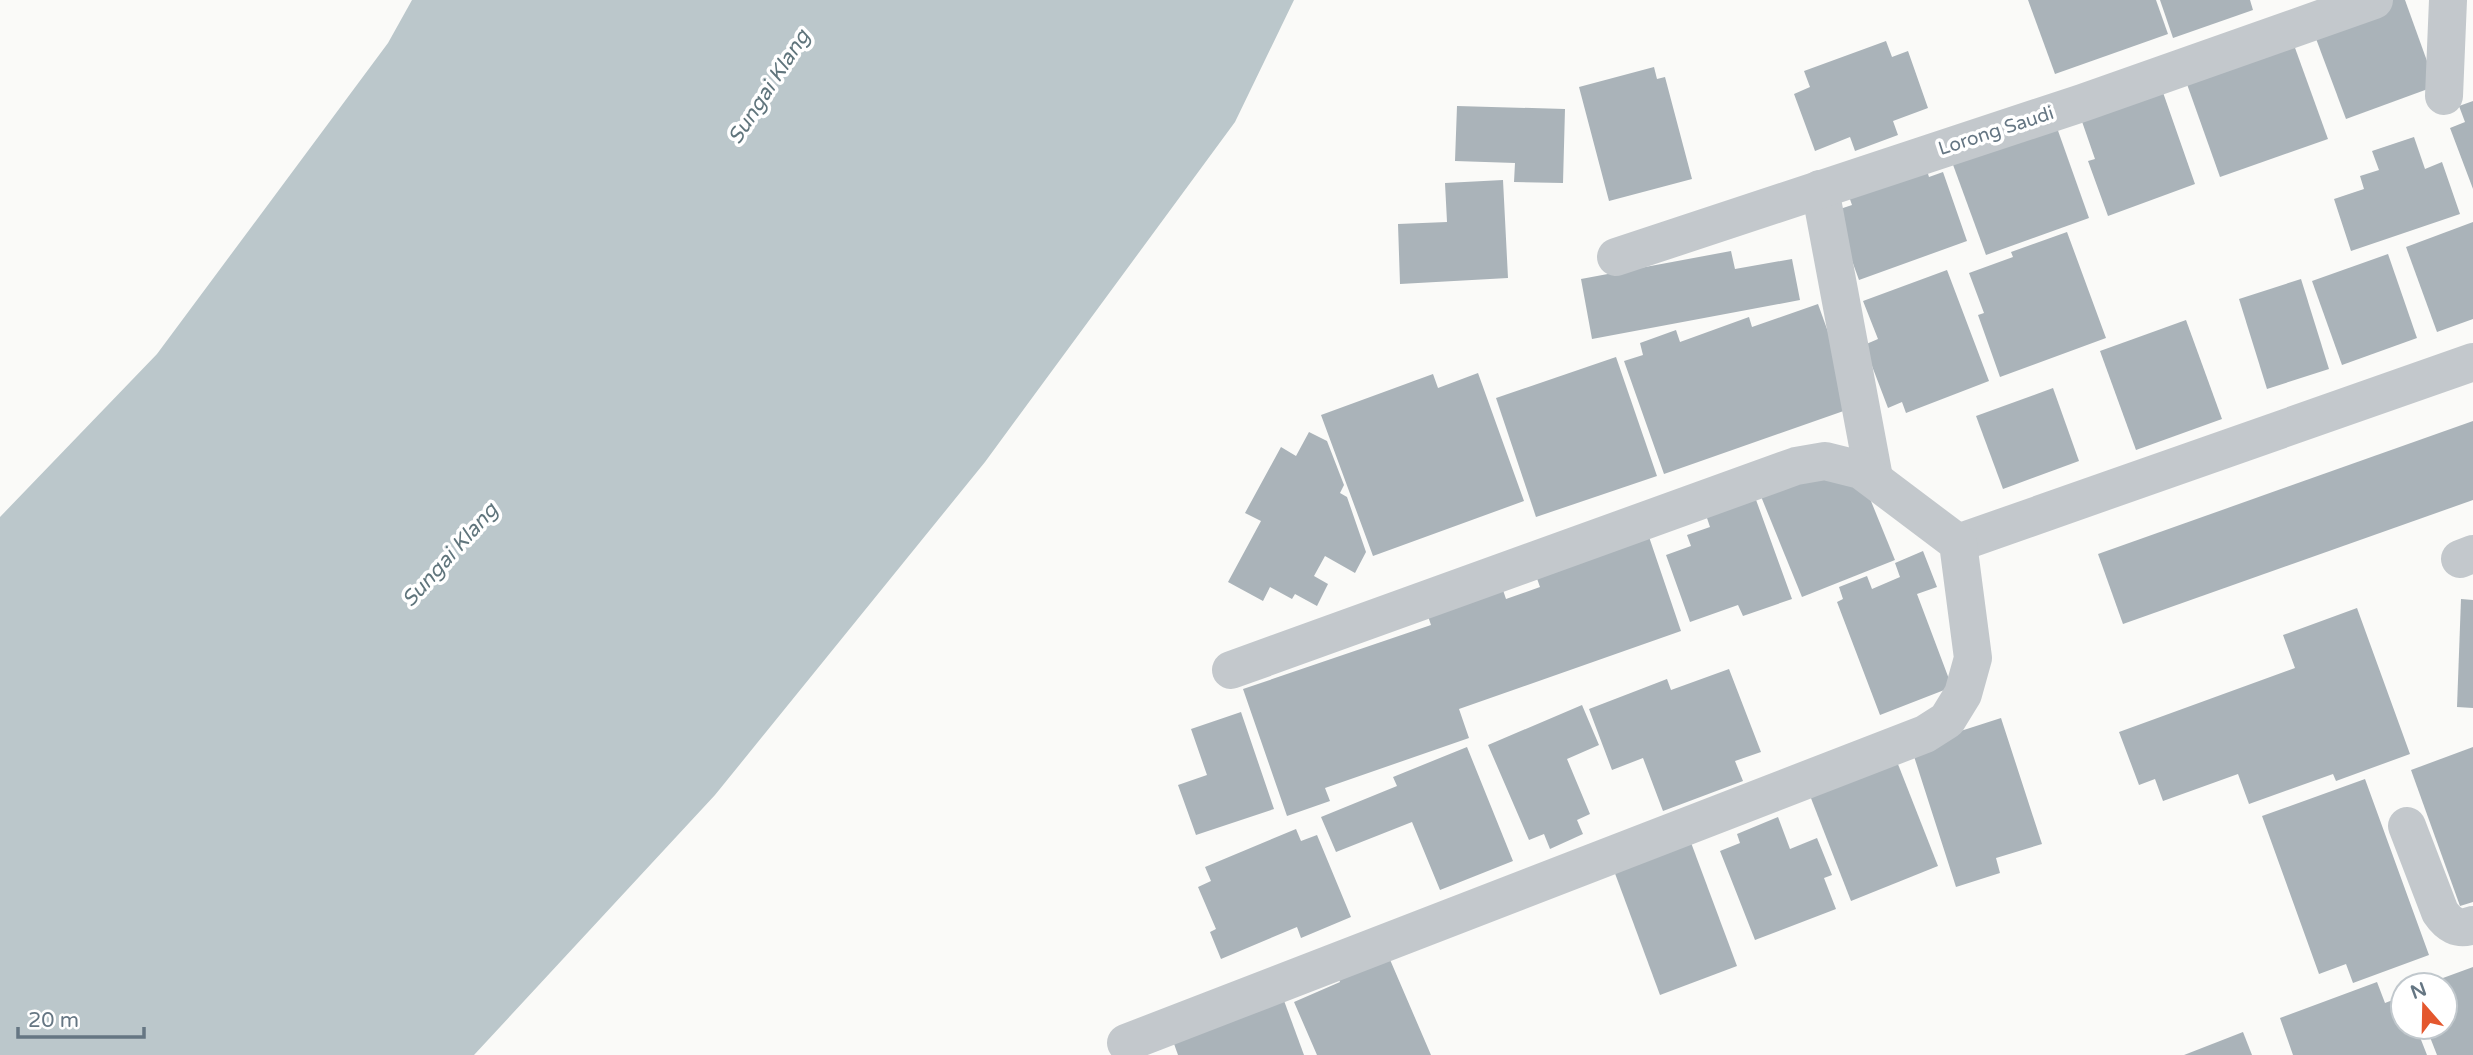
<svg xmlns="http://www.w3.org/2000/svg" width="2473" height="1055" viewBox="0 0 2473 1055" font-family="'Varela Round',sans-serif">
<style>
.water{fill:#bbc7cb}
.building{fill:#aab3b9}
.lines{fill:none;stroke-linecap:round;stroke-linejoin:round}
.minor{stroke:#c3c8cc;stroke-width:38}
.labels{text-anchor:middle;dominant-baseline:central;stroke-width:7;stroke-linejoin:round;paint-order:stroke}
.street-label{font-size:19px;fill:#657683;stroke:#fff}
.water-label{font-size:21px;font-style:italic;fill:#60757c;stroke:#fff}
</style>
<rect width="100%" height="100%" fill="#fafaf8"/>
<polygon class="water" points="412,0 1294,0 1235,122 985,462 715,795 474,1055 0,1055 0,517 157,354 388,43"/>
<g class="building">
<polygon points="2028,0 2156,0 2168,34 2055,74"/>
<polygon points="2160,0 2250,0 2253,10 2173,38"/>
<polygon points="2388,0 2405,0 2436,86 2346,119 2312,28"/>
<polygon points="2290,34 2328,139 2220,177 2183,73"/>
<polygon points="1886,41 1892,57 1908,51 1928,108 1893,121 1898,135 1855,151 1850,137 1815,151 1794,94 1810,87 1804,71"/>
<polygon points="1654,67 1657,79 1665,77 1692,179 1609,201 1579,87"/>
<polygon points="2159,81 2195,184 2108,216 2088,161 2095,159 2078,110"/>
<polygon points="2473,101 2473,189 2450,128 2465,122 2459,106"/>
<polygon points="1457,106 1565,109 1563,183 1514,182 1515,163 1455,161"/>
<polygon points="2056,125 2089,218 1986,255 1952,162"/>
<polygon points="2414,137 2425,169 2442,162 2460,214 2351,251 2334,199 2364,189 2360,176 2379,170 2372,151"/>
<polygon points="1924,161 1929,177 1943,172 1967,241 1859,280 1834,211 1852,205 1846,188"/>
<polygon points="1503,180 1508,278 1400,284 1398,224 1447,222 1445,183"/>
<polygon points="2473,222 2473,319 2437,332 2406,247"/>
<polygon points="2067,232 2106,338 2000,377 1978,315 1984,313 1969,273 2013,257 2011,252"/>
<polygon points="1731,251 1735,269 1792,259 1800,300 1592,339 1581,279"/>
<polygon points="2388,254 2417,338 2342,365 2312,281"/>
<polygon points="1947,270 1989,381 1906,413 1902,402 1888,408 1864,345 1878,339 1863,301"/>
<polygon points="2301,279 2329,369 2267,389 2239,299"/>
<polygon points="1818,304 1855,407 1664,474 1624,361 1643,355 1640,343 1676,330 1680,342 1749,317 1752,327"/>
<polygon points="2186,320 2222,419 2136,450 2100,351"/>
<polygon points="1616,357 1657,476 1536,517 1496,398"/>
<polygon points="1478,373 1524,501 1373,556 1321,415 1433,374 1438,388"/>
<polygon points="2053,388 2079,461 2003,489 1976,416"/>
<polygon points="2473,421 2473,500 2123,624 2098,554"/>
<polygon points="1309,432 1327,441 1344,485 1340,493 1347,497 1366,552 1355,573 1325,556 1314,576 1328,584 1317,606 1295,594 1292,599 1270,587 1263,601 1228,582 1261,521 1245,513 1281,447 1296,456"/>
<polygon points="1853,457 1895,560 1802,597 1760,494"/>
<polygon points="1755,497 1792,599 1743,616 1738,605 1690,622 1666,555 1691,546 1687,535 1710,527 1706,515"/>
<polygon points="1647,531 1681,631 1459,709 1469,738 1325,788 1330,801 1287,816 1243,689 1431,625 1426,610 1501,584 1506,599 1540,587 1534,570"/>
<polygon points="1923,551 1937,587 1917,594 1952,687 1880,715 1837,602 1843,599 1839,587 1867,576 1872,589 1900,577 1895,563"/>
<polygon points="2461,599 2473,600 2473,708 2457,707"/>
<polygon points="2357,608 2410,754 2336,781 2333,774 2249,804 2238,774 2163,801 2155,779 2139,785 2119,732 2295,668 2283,635"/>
<polygon points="1729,669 1761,752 1735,761 1743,781 1663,811 1643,758 1612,770 1589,709 1667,679 1671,690"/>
<polygon points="1582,705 1599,745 1567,759 1590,814 1577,820 1583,834 1550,849 1544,834 1529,840 1488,745"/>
<polygon points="1241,712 1274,809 1196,835 1178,785 1207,775 1191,729"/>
<polygon points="2001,718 2042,844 1996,858 2000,873 1956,887 1911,747"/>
<polygon points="1467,747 1513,861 1440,890 1412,822 1336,852 1321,817 1397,786 1393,777"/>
<polygon points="2473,747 2473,902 2460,906 2411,770"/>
<polygon points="1894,754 1938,866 1851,901 1807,788"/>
<polygon points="2365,779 2429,955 2353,983 2346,964 2319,974 2262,816"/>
<polygon points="1778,817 1790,849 1817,838 1832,875 1824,878 1836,909 1755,940 1720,851 1740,843 1737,834"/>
<polygon points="1296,829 1301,841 1317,835 1351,917 1301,938 1297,927 1221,959 1210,932 1216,929 1198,887 1211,881 1205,867"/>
<polygon points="1690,840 1737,966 1660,995 1613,868"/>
<polygon points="1388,955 1431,1055 1317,1055 1294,1002 1340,982 1338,977"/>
<polygon points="2473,967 2473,1055 2437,1055 2426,1027 2445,1027 2445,985 2433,985 2432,982"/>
<polygon points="2377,982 2385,1003 2403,996 2403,1027 2416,1027 2427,1055 2293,1055 2280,1018"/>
<polygon points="1279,987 1304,1055 1178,1055 1168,1027"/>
<polygon points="2243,1032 2252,1055 2184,1055"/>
</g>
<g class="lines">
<g class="minor">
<polyline points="2444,96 2448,0"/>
<polyline points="1820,189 1874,478"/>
<polyline points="1616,257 2082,103 2374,0"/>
<polyline points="1958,543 2473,362"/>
<polyline points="2460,559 2473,554"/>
<path d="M2407,826l33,86c8,12 18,19 33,13"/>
<polyline points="1126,1043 1925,734 1947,720 1963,694 1973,658 1958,543 1861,470 1825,461 1796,466 1231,670"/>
</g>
</g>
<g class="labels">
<g class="street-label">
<text transform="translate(1996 131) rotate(-18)">Lorong Saudi</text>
</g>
<g class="water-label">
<text transform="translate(769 87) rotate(-57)">Sungai Klang</text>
<text transform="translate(450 555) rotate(-48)">Sungai Klang</text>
</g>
</g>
<g transform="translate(2424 1006) rotate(340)"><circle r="33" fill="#ffffff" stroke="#c1c8cd" stroke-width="2"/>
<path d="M0-5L12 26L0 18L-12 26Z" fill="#e4572e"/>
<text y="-10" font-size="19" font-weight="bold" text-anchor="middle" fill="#657683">N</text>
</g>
<path d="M18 1027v10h126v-10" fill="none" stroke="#657683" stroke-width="3.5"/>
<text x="28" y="1027" font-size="21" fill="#657683" stroke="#ffffff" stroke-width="5" paint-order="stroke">20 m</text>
</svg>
